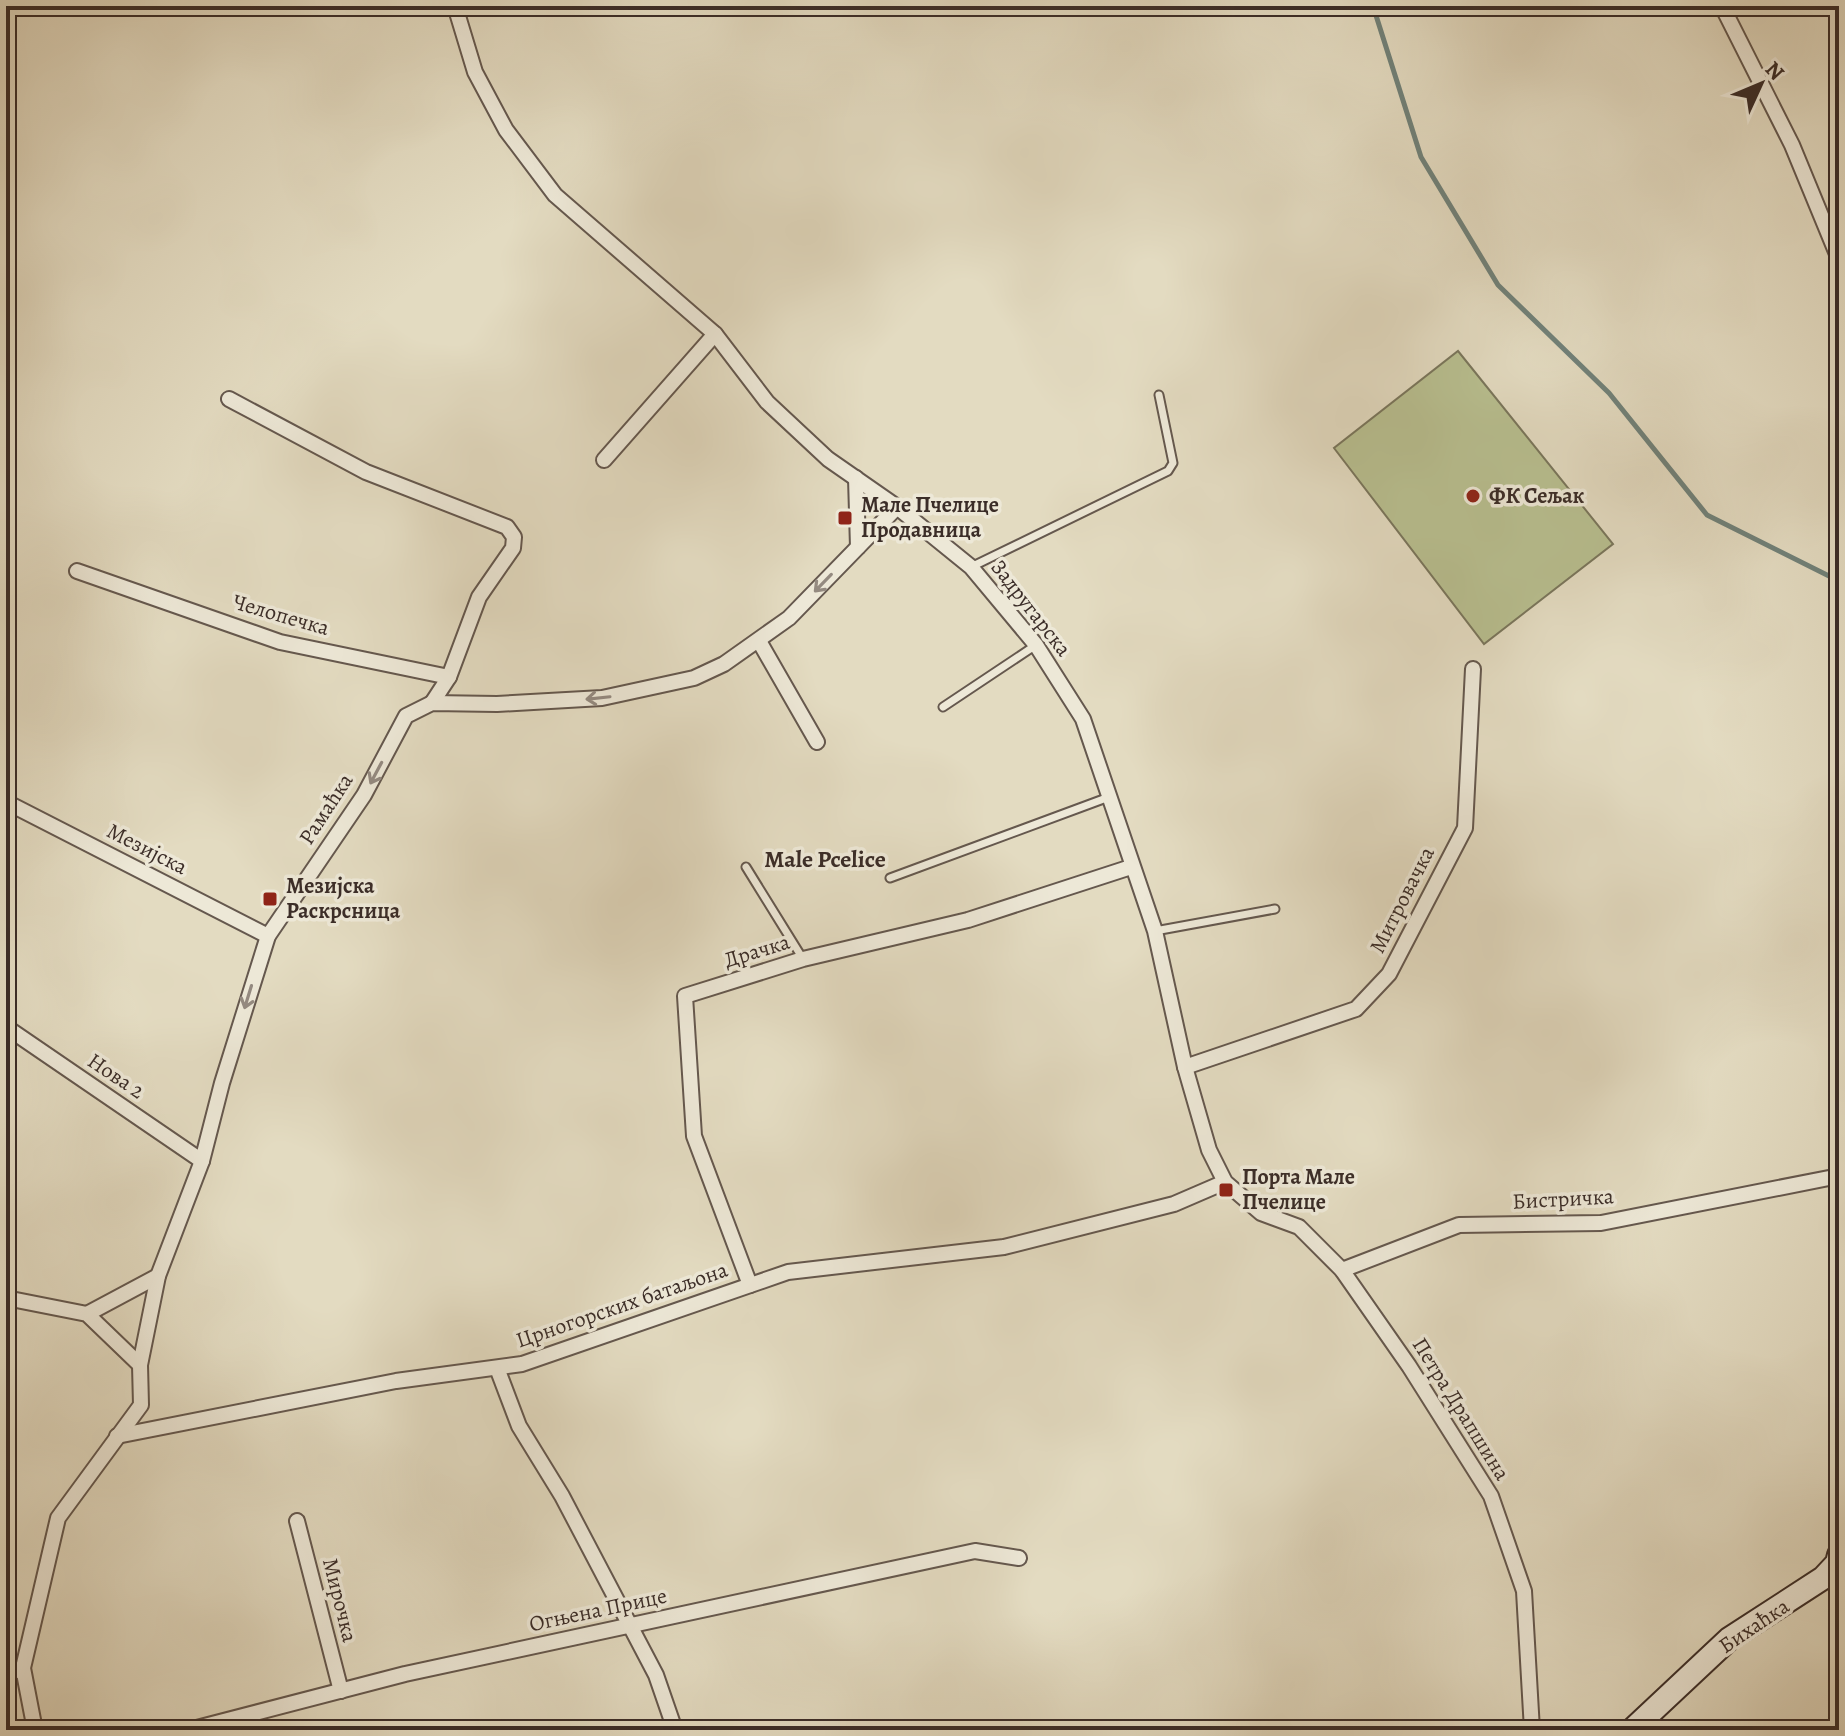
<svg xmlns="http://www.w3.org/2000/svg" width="1845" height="1736" viewBox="0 0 1845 1736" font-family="Alegreya,serif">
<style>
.green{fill:#b8bf90;stroke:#7a765c;stroke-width:2}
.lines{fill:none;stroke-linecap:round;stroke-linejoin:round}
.stream{stroke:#71827a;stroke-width:5}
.lane-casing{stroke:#65584e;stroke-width:11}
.street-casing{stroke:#65584e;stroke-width:18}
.secondary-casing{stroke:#3b2d28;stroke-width:26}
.lane{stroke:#ede8d7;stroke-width:7}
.street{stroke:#ede8d7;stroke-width:14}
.secondary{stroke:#ede8d7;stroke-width:22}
.oneway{stroke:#948a80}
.poi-dot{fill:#8f2418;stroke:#ede8d7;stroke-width:3}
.labels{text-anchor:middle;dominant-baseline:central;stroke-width:7;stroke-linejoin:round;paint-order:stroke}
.poi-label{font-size:22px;font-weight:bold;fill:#3b2d28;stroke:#ede8d7;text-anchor:start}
.street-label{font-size:22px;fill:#3b2d28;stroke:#ede8d7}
.neighbourhood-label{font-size:24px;font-weight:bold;fill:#3b2d28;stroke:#ede8d7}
</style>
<rect width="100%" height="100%" fill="#e3dbc1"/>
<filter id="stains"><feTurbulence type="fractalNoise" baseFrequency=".0025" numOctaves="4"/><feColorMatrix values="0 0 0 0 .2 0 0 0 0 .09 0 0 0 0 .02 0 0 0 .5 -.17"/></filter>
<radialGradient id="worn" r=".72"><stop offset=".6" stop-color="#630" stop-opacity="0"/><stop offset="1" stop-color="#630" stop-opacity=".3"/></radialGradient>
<polygon class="green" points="1458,351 1613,544 1484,644 1334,448"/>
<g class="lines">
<polyline class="stream" points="1373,6 1421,157 1498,285 1609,393 1707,515 1839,581"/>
<g class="lane-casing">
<g id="lane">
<polyline points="971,567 1168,471 1173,463 1159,395"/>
<polyline points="943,707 1036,645"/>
<polyline points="746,867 803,959"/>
<polyline points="890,878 1109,797"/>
<polyline points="1155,931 1275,909"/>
</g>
</g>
<g class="street-casing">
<g id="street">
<polyline points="455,6 475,72 506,130 555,195 715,334 767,402 828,459 897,507 971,567 1036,645 1083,719 1155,931 1185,1067 1209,1150 1225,1182 1261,1213 1299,1227 1342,1270 1409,1366 1491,1496 1524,1591 1532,1730"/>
<polyline points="1722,6 1792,145 1839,259"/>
<polyline points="229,399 366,472 507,527 514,537 513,548 479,597 449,677"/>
<polyline points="604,460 715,334"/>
<polyline points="856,478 858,547"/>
<polyline points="77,571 280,642 449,677 432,703"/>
<polyline points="759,641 817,742"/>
<polyline points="6,802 268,936"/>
<polyline points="6,1027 202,1161"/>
<polyline points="1185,1067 1356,1009 1389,974 1465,828 1473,669"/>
<polyline points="1342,1270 1459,1225 1601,1223 1839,1176"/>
<polyline points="750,1285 694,1136 685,996 803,959 968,920 1131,867"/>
<polyline points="6,1298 87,1314 140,1365"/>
<polyline points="87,1314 158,1276"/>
<polyline points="497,1368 519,1426 562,1496 656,1675 675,1730"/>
<polyline points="117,1436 396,1381 522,1364 788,1272 1004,1247 1174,1204 1225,1182"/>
<polyline points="297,1521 341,1691"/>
<polyline points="6,1675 23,1668"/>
<polyline points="35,1730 23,1668 58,1518 141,1405 140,1365 158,1276 202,1161 222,1083 268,936 364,795 406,716 432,703 497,704 602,698 694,678 724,664 789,618 897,507"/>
<polyline points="189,1730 405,1674 975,1551 1019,1558"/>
</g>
</g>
<g class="secondary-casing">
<polyline id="secondary" points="1632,1730 1729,1639 1823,1578 1837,1563 1839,1555"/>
</g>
<use href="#lane" class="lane"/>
<use href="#street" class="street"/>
<use href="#secondary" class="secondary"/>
</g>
<defs><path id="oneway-shaft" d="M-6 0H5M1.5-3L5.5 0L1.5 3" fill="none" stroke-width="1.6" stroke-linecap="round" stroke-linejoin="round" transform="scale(2)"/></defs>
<g class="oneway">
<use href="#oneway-shaft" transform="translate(823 583) rotate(134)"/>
<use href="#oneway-shaft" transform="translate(598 698) rotate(174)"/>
<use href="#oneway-shaft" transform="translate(376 773) rotate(118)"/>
<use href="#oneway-shaft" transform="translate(248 997) rotate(107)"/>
</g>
<g class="poi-dot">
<circle cx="1473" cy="496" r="8"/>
<rect x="837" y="510" width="16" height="16" rx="4"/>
<rect x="262" y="891" width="16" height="16" rx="4"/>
<rect x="1218" y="1182" width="16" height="16" rx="4"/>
</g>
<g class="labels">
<g class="poi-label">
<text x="1489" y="496">ФК Сељак</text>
<text x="861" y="505">Мале Пчелице<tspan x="861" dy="25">Продавница</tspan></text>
<text x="286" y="886">Мезијска<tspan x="286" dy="25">Раскрсница</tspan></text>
<text x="1242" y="1177">Порта Мале<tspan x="1242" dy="25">Пчелице</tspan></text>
</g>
<g class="street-label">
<text transform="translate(1031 608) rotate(52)">Задругарска</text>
<text transform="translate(281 615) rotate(16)">Челопечка</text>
<text transform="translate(326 809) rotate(-57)">Рамаћка</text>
<text transform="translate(147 849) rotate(27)">Мезијска</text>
<text transform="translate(1402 900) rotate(-63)">Митровачка</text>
<text transform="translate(757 951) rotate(-17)">Драчка</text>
<text transform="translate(116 1076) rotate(34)">Нова 2</text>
<text transform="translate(1563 1199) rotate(-3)">Бистричка</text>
<text transform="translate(622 1305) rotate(-19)">Црногорских батаљона</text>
<text transform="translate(1461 1409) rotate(58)">Петра Драпшина</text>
<text transform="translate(340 1600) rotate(76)">Мирочка</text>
<text transform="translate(598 1610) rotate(-12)">Огњена Прице</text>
<text transform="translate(1754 1626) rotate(-34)">Бихаћка</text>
</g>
<g class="neighbourhood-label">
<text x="825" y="859">Male Pcelice</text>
</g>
</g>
<rect width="1845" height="1736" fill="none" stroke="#e3dbc1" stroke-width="32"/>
<rect x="8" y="8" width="1829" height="1720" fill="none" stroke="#3b2d28" stroke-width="4"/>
<rect x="16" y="16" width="1813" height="1704" fill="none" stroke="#3b2d28" stroke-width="2"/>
<g transform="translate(1761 84) rotate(46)" stroke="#ede8d7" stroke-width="6" paint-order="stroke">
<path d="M0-6L14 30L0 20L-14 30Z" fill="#3b2d28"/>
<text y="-12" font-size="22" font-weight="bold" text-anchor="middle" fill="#3b2d28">N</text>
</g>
<rect width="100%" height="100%" filter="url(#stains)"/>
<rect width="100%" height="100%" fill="url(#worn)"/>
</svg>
